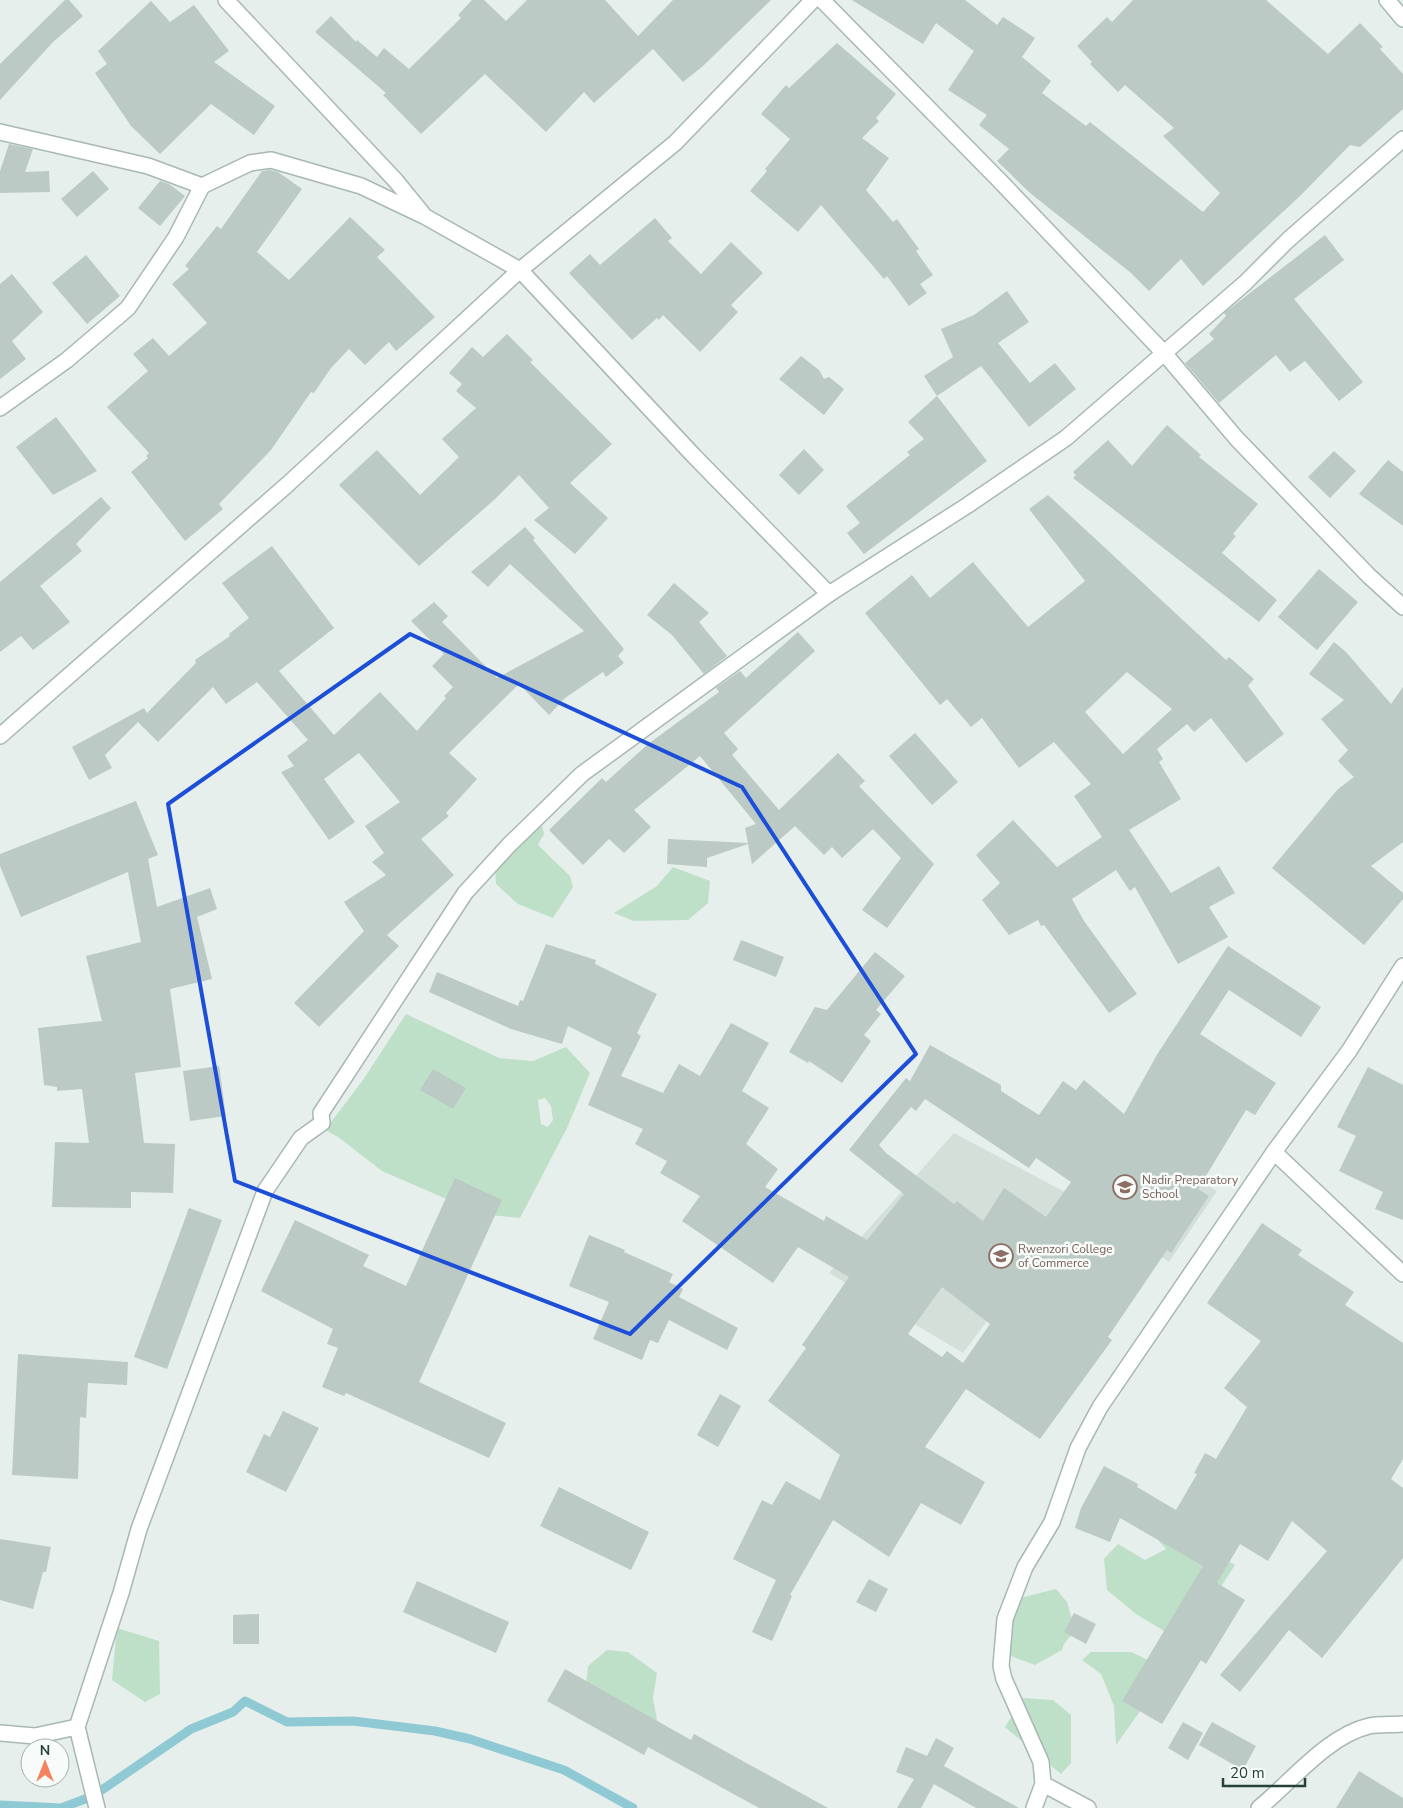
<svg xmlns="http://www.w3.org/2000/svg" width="1403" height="1808" viewBox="0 0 1403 1808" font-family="'Nunito Sans',sans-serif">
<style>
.built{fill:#d4dfda}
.green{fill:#bfe0c8;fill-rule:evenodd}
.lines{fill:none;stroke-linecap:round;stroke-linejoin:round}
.stream{stroke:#8ec9d4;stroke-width:9}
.building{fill:#bbcac4;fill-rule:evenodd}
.street-casing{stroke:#a8b8b2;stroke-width:18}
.secondary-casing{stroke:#a4bbb3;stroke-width:18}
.street{stroke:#fff;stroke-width:15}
.secondary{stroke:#fff;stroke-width:15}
.marked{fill:none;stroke:#1d4ed8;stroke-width:4;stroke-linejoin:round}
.labels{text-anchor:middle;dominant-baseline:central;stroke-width:5;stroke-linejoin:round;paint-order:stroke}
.education-label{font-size:12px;fill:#785e54;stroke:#f7fbf9;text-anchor:start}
</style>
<rect width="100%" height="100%" fill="#e6efeb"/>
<polygon class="built" points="954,1133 1078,1199 1129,1135 1217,1191 1169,1262 1078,1200 963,1353 829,1273"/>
<g class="green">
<polygon points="540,817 544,834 538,845 570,876 573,887 553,918 518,904 496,884 495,864"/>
<polygon points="673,867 710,881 708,903 688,920 634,921 614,913 657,886"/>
<path d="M406,1014l93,44 34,3 33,-14 24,26 -23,55 -47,90 -39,-4 -99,-43 -44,-34 -13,-7 38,-50zM545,1098l6,8 2,14 -5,7 -7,-3 -3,-24z"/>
<polygon points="1161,1525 1235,1565 1184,1643 1136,1614 1107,1590 1104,1559 1118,1544 1145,1560 1166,1549 1151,1532"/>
<polygon points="1056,1589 1067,1602 1075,1630 1064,1644 1062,1650 1035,1665 1003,1653 1004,1602"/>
<polygon points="117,1628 159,1641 160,1694 145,1702 112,1680"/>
<polygon points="607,1650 628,1652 657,1673 653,1698 658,1726 586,1686 588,1666"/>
<polygon points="1091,1652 1131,1652 1169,1670 1116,1745 1114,1706 1101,1674 1082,1660"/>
<polygon points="1023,1698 1053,1700 1071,1715 1071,1763 1061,1774 1005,1727"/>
</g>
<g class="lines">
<polyline class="stream" points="0,1805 61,1808 93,1796 191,1729 233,1712 245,1701 287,1722 353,1721 435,1731 470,1739 564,1770 633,1808"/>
</g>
<g class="building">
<polygon points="65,0 69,0 83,16 53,42 0,100 0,64"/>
<polygon points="472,0 484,0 506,21 527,0 605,0 638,36 673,0 771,0 703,66 683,82 653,49 594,103 584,92 546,132 485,74 421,134 383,95 386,93 315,32 331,16 356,42 357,40 377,57 384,48 409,69 461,18 458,15"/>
<polygon points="852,0 965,0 997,25 1003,17 1035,38 1022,57 1051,81 1042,93 1086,126 1090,122 1203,212 1220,193 1163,136 1174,128 1125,85 1118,92 1090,64 1092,62 1077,46 1107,17 1112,22 1133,0 1266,0 1328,54 1360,23 1383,47 1380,49 1403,74 1403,109 1360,147 1350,145 1300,196 1203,286 1181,259 1149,291 1131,273 1030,193 997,161 1009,149 979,125 987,115 948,90 974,51 936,23 923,44"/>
<polygon points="151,1 170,22 194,5 229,51 214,62 275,106 254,135 211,104 160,154 131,126 95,73 107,64 98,51"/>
<polygon points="837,43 896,94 876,118 879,121 862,138 889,158 866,190 893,222 897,219 919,249 916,251 933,275 920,284 927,293 909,306 887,276 884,279 821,205 798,232 750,191 767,171 765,169 790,139 761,114 786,85 789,88"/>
<polygon points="9,144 33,149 25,172 49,171 50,192 0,193 0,171"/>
<polygon points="270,170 278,172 302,189 257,252 289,280 350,217 385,250 377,257 435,317 396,351 389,342 365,365 349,349 331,368 314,393 311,392 271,450 219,504 223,509 185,541 131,472 148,458 146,456 149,453 107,407 148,371 133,354 153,338 169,356 207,323 172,284 189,269 185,266 217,226 221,229 262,171"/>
<polygon points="93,171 109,189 77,217 61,199"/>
<polygon points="160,181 169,184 185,196 160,226 138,208"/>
<polygon points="655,218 672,238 668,241 701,274 731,242 763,273 731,305 738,312 700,352 663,315 659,320 657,318 632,340 569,273 590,254 600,265"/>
<polygon points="1325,235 1344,260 1294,299 1363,382 1339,401 1305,361 1290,372 1276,355 1219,403 1185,363 1214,339 1209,334 1226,316 1224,313"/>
<polygon points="86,255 120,296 87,324 52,283"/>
<polygon points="12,274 43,312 12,341 26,359 0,379 0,284"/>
<polygon points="1007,291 1029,322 998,343 1030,383 1055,363 1076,389 1029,427 981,366 937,396 924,376 953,357 941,329 974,315"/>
<polygon points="507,334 533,360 530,362 612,444 570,483 608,518 575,554 534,520 549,508 519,475 495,499 419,566 339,485 377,450 420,495 459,457 442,439 476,408 456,391 462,384 449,373 472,347 483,357"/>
<polygon points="801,356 819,370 824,379 829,377 844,389 824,415 779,379"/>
<polygon points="937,396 987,461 864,554 847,533 860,523 846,506 910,455 907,452 924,439 908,422"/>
<polygon points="56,417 97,471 53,495 16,447"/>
<polygon points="1167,425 1201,455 1199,457 1258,504 1233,534 1236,536 1222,553 1277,600 1259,622 1073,478 1076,475 1073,472 1108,440 1132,466"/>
<polygon points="804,449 824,470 799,495 779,475"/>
<polygon points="1334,451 1356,471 1330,498 1308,477"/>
<polygon points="1388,460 1403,472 1403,526 1359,494"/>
<path d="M1048,495l178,165 3,-3 25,22 -6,7 36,48 -38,29 -35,-45 -17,14 -7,-8 -30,25 6,10 -4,3 22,37 -52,31 42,63 48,-27 16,27 -26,14 19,30 -50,27 -43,-77 -5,4 -14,-21 -44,29 12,22 53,73 -28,19 -65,-88 -3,1 -3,-6 -29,15 -27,-35 18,-17 -24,-28 37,-35 44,47 45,-30 -28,-41 17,-12 -37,-42 -35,26 -37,-50 -11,9 -24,-28 -7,6 -75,-92 47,-38 18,23 43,-36 55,65 57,-46 -56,-72zM1127,672l45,37 -49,45 -38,-42z"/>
<polygon points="101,497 111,508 76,544 82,551 40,586 70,622 33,650 21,636 0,652 0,582"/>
<polygon points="525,527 535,538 533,540 624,649 618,656 624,663 606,677 603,672 565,698 549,715 519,684 449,753 477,779 446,813 449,816 421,839 454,875 387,935 399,946 319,1027 294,1003 364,931 344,902 386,875 372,862 384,853 365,826 400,802 359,753 324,779 355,822 329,840 281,772 294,766 287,756 308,740 257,682 226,704 213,687 158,742 138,722 105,755 112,768 89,780 72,747 144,708 147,713 196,663 195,660 230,636 229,634 249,618 222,583 272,546 334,628 279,671 334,735 380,692 417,731 446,698 444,696 453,687 432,666 444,654 411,621 434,602 448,616 442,622 497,678 584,631 510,564 488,587 471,572"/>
<polygon points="1319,569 1358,602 1317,650 1278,617"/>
<polygon points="674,583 709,613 699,622 727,656 704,674 672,635 647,615"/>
<polygon points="798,632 815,651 724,733 738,749 732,755 779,810 838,753 865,781 859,786 934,864 887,928 862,910 901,858 873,829 842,858 832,847 824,855 795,826 752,864 748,844 707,858 707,867 667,864 668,839 748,843 745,828 756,824 700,756 634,810 651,827 624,853 609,839 583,865 549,830 602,778 606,782 648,744 719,692 716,688 740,671 746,678"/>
<polygon points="1334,642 1346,652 1391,704 1403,687 1403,842 1371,866 1403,893 1403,899 1364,945 1272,868 1338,789 1354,777 1338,761 1348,750 1321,719 1344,700 1309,674"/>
<polygon points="915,733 958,782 932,805 889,756"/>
<polygon points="136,801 158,855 148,859 157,907 210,888 217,909 197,917 212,979 170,989 181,1067 135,1073 144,1143 175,1144 173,1193 131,1192 131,1208 52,1207 55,1142 89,1143 82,1089 57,1091 57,1087 44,1085 38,1028 102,1021 86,956 141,942 128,872 21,917 0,866 0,854"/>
<polygon points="741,940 784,957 776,977 733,960"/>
<path d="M546,944l50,16 -1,4 62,30 -20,39 4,3 -20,40 42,17 16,-29 21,12 31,-53 38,20 -27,48 27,17 -23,36 32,25 -13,18 59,34 2,-5 41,24 37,-46 -55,-44 57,-72 4,3 20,-36 71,40v6l38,24 24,-34 13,9 8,-10 40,34 34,-61 70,-107 93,61 -20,30 -72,-47 -29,44 76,49 -21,32 -9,-5 -48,79 11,7 -38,57 -4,-3 -59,87 4,3 -72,99 -74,-50 -41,58 60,35 -24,43 -40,-22 -32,54 -56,-37 -43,75 2,1 -20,45 -20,-9 24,-52 -43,-21 29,-59 10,5 14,-24 34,19 20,-45 -72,-54 38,-53 -4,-3 47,-68 -51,-30 -25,36 -91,-62 18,-25 -40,-23 7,-12 -32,-17 8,-15 -55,-24 24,-57 -44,-22 -6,18 -51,-15 -82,-37 8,-20 81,34 2,-6 3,1zM925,1099l104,69 7,-10 35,24 -25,35 -42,-29 -21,33 -26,-20 -3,3 -68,-51 -7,-8 32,-38 5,4zM942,1287l48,37 -27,39 -16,-12 -5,6 -34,-23z"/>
<polygon points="875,952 905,976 876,1010 881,1014 864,1035 871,1041 842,1083 809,1061 808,1063 789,1052 815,1007 827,1010"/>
<polygon points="219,1066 226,1116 190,1121 183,1071"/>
<polygon points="1368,1067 1403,1085 1403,1220 1375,1209 1383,1192 1339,1171 1356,1136 1337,1127"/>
<polygon points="433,1069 466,1088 453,1109 420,1090"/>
<polygon points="455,1178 502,1200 419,1382 506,1423 489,1458 346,1393 344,1396 322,1387 338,1348 327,1344 333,1329 261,1291 295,1220 369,1255 363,1266 406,1286"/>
<polygon points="189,1208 222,1220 167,1369 134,1357"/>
<polygon points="1262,1223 1302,1250 1298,1255 1354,1292 1345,1305 1403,1343 1403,1459 1391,1479 1403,1488 1403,1558 1322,1658 1289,1630 1240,1692 1220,1675 1327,1551 1292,1521 1268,1561 1240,1544 1217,1583 1245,1600 1206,1664 1201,1660 1162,1724 1122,1701 1203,1566 1120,1518 1110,1542 1075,1528 1081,1508 1104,1466 1138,1484 1137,1487 1176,1510 1197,1474 1194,1473 1205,1453 1216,1459 1247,1407 1224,1388 1261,1341 1207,1303"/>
<polygon points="589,1235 625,1250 624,1252 673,1274 669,1282 683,1289 679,1297 738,1328 727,1350 669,1320 658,1343 650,1340 642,1360 593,1339 609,1302 569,1286"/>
<polygon points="18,1354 128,1362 127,1385 88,1383 86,1418 80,1417 78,1479 12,1475"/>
<polygon points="720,1394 741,1406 718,1447 697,1435"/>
<polygon points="283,1411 319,1428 286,1492 246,1472 264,1434 270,1437"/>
<polygon points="559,1487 649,1532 631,1570 540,1526"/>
<polygon points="0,1539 51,1547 46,1572 43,1572 33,1609 0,1600"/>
<polygon points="869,1579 888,1589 876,1612 856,1602"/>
<polygon points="417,1581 509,1622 496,1653 403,1612"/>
<polygon points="1074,1613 1096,1624 1086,1644 1064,1632"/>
<polygon points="259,1614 259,1644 233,1644 233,1615"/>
<polygon points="565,1669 691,1740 694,1734 828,1808 759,1808 648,1747 644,1755 547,1701"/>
<polygon points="1183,1722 1203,1733 1188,1760 1168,1748"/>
<polygon points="1212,1722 1256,1746 1243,1770 1199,1745"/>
<polygon points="936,1738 954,1748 944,1766 1019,1808 976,1808 934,1784 921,1808 897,1808 914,1779 896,1772 906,1747 927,1756"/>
<polygon points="1359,1771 1403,1798 1403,1808 1336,1808"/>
</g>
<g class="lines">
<g class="street-casing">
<g id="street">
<polyline points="226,0 396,181 422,213"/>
<polyline points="822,0 999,180 1164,353 1237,439 1369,576 1403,607"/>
<polyline points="0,132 148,166 202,186"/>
<polyline points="0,408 67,360 128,308 176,237 202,186 250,163 271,160 361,186 424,216 520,270 694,456 829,594"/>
<polyline points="0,736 288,484 520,270 675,143 813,0"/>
<polyline points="1274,1152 1403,1274"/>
<polyline points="0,1733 35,1736 77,1727"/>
<polyline points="1043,1784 1088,1808"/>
<polyline points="97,1808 77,1727 121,1593 139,1529 265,1191 301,1138 322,1123 321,1113 465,893 509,845 582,774 829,594 968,505 1066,438 1245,283 1288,240 1403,139"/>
<polyline points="1034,1808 1043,1784 1041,1762 1004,1679 1001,1666 1005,1619 1025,1567 1052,1522 1078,1448 1100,1407 1274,1152 1349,1051 1403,966"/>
<path d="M1259,1808c32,-26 68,-72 110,-82 10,-2 23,-1 34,-2"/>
</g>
</g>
<g class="secondary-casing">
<polyline id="secondary" points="1387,0 1403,19"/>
</g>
<use href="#street" class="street"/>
<use href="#secondary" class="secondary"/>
</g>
<path class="marked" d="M410,634l332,153 174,267 -286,280 -395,-153 -67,-377z"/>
<defs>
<g id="school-ring" transform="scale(1.25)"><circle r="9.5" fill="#f7fbf9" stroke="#8d6e63" stroke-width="1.5"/><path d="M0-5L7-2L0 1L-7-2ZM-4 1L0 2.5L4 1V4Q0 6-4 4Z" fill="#8d6e63"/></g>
<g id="university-ring" transform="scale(1.25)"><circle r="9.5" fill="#f7fbf9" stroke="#8d6e63" stroke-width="1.5"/><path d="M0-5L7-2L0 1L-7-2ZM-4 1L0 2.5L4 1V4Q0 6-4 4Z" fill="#8d6e63"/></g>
</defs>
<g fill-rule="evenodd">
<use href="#school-ring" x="1125" y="1187"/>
<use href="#university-ring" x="1001" y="1256"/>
</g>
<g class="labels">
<g class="education-label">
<text x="1142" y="1180">Nadir Preparatory<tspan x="1142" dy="14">School</tspan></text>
<text x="1018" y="1249">Rwenzori College<tspan x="1018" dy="14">of Commerce</tspan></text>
</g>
</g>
<g transform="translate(45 1763)"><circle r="24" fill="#f7fbf9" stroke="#a3b1ad"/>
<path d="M0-4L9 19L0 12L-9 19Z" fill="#f4845f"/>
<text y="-8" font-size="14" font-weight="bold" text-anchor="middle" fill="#24423a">N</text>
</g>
<path d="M1223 1778v8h82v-8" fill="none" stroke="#24423a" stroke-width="2.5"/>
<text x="1230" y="1778" font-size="15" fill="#24423a" stroke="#f7fbf9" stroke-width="4" paint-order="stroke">20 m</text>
</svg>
